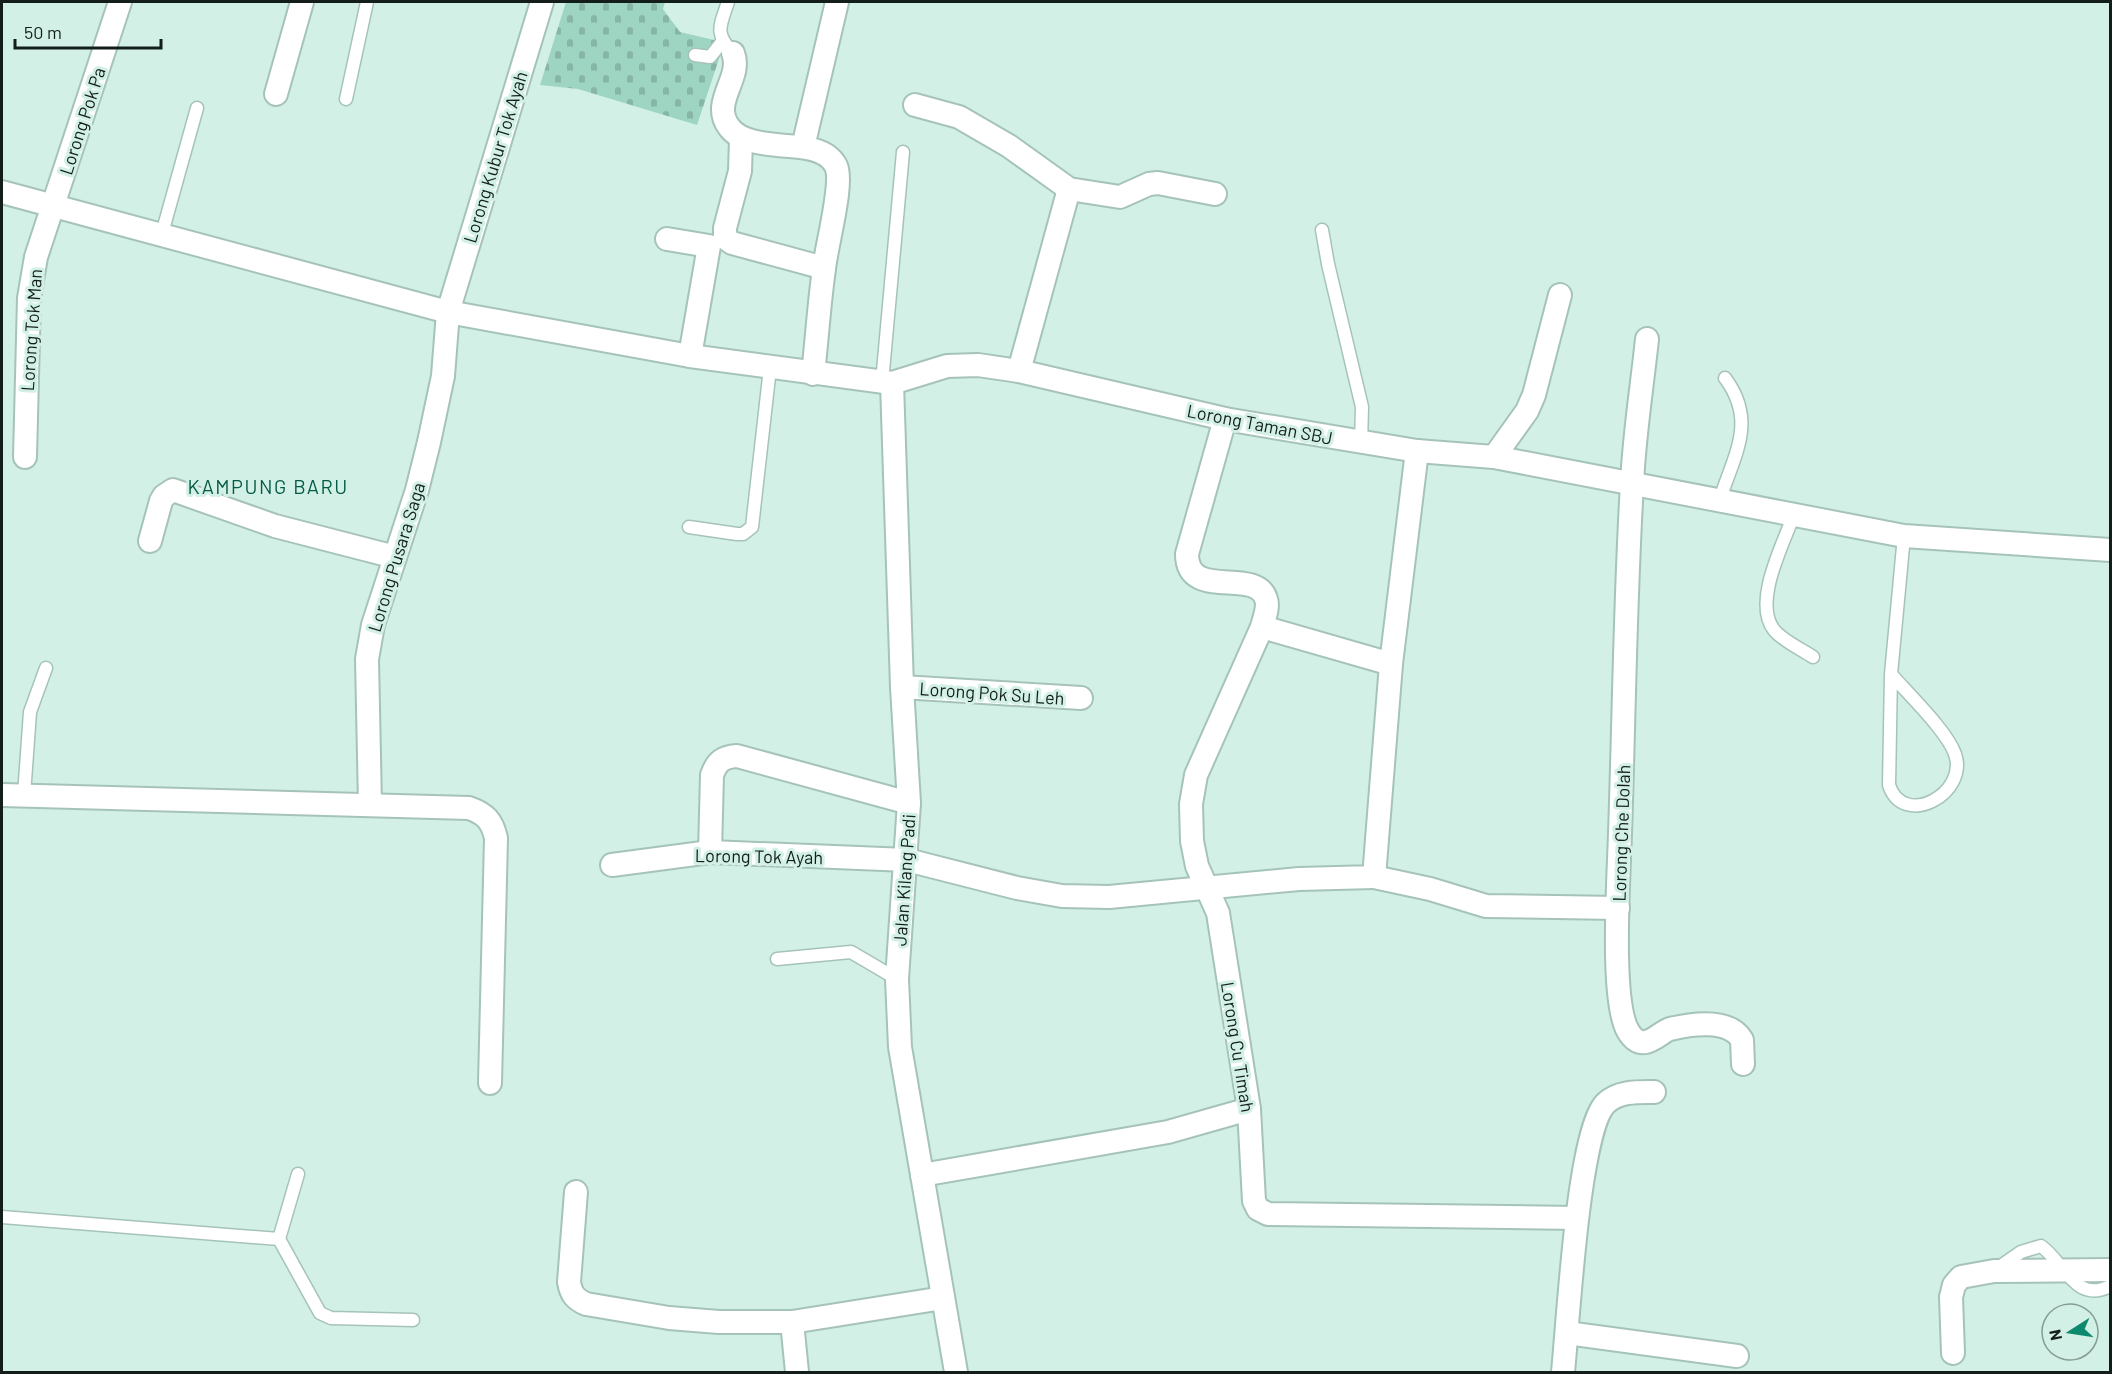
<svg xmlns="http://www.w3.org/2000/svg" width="2112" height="1374" viewBox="0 0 2112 1374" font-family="Barlow,sans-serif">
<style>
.cemetery{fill:url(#cemetery-stones)}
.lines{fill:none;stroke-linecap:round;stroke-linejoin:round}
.service-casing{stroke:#a6c3b8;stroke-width:15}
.minor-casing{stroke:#a6c3b8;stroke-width:26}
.service{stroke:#fff;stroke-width:12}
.minor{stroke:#fff;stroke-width:22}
.labels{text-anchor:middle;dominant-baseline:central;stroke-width:6;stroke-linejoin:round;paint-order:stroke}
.street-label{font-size:18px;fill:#131e1b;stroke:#d2f0e5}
.neighbourhood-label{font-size:20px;letter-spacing:1.5px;fill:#055a46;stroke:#d2f0e5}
</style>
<defs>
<pattern id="cemetery-stones" width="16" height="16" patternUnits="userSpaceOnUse" patternTransform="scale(1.5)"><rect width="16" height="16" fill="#9ed5c2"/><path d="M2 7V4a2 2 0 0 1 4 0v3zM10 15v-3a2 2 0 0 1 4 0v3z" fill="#87b6a6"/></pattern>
</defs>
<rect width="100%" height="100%" fill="#d2f0e5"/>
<polygon class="cemetery" points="566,2 665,2 663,9 680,32 714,40 721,53 697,125 578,89 540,85"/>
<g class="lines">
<g class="service-casing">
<g id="service">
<path d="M728,2c-8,24 -14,31 5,51"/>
<polyline points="695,55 710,57 722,42"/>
<polyline points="346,99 367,2"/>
<polyline points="1322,230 1328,264 1362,407 1361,443"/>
<polyline points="161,237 197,108"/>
<polyline points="882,382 903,152"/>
<path d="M1720,499c15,-46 37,-78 5,-121"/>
<path d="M1794,514c-10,29 -42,88 -20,116 9,11 27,19 39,27"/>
<polyline points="689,527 737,534 743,534 752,527 770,368"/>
<path d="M1891,674c17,20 56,57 64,80 14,40 -52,75 -66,31l2,-111 13,-138"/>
<polyline points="24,795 30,712 46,668"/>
<polyline points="777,959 851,952 897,979"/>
<polyline points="298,1174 279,1239 320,1313 331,1318 413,1320"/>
<polyline points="2,1217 279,1239"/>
<path d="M1998,1268l23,-16 20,-6c24,17 34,58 69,40"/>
</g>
</g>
<g class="minor-casing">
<g id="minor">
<path d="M733,53c10,25 -23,49 -4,74 14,20 54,17 77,21 12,2 24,6 30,18 8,17 -10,81 -12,103 -5,35 -7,70 -11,105"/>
<polyline points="276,94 302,2"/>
<polyline points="915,105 959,117 1009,146 1069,189 1120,197 1149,184 1158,183 1215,194"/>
<polyline points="741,139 740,171 725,228 725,238 732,243 824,268"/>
<polyline points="803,147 837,2"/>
<polyline points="2,192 448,312 690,356 892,383 947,366 978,365 1019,371 1225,419 1417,451 1494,457 1904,536 2110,550"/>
<polyline points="667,239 709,246 690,356"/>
<path d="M1647,339c-5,48 -13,97 -15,145 -7,116 -8,233 -12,349 -1,41 -10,167 8,198 15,25 31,1 42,-2 21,-5 59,-11 72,11l1,24"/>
<polyline points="1019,371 1069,189"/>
<polyline points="892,383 902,687 909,803 897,979 900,1047 956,1372"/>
<path d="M1225,419l-38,135c0,48 69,12 79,45 3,8 -2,20 -4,28l-66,148 -5,29 1,37 5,25 21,47 31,196 5,92 4,8 10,5 309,4"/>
<polyline points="25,457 29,298 36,257 120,2"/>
<polyline points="1494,457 1527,411 1534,395 1560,295"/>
<polyline points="150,541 161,501 164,496 173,490 275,526 395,557"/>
<polyline points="1262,627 1391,664"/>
<polyline points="902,687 1081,698"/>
<path d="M2,795l467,13c17,6 23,13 27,30l-6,245"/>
<polyline points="370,805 367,659 373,625 417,490 429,442 443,376 448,312 542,2"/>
<path d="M710,852l2,-77c5,-14 11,-18 25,-19l172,47"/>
<polyline points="612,865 710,852 907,860 1017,888 1062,896 1109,897 1299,879 1374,877 1391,664 1417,451"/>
<polyline points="1374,877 1430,889 1486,906 1618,908"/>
<polyline points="922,1175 1168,1132 1249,1109"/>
<path d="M576,1192l-7,90c2,12 6,17 17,22l83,14 50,4h73l151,-24"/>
<polyline points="792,1322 797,1372"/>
<polyline points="1567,1333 1737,1356"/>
<polyline points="1953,1353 1951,1297 1954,1285 1961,1277 1994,1271 2110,1270"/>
<path d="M1563,1372c5,-47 15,-243 43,-269 13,-12 32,-11 48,-11"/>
</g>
</g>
<use href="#service" class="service"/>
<use href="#minor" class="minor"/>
</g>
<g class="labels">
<g class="street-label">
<text transform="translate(82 121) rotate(-72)">Lorong Pok Pa</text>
<text transform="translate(495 157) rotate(-73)">Lorong Kubur Tok Ayah</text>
<text transform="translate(31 330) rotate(-86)">Lorong Tok Man</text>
<text transform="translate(1260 424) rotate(11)">Lorong Taman SBJ</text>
<text transform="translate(396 557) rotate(-73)">Lorong Pusara Saga</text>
<text transform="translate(992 693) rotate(4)">Lorong Pok Su Leh</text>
<text transform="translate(1621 833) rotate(-88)">Lorong Che Dolah</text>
<text transform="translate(759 856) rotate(1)">Lorong Tok Ayah</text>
<text transform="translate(904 880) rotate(-86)">Jalan Kilang Padi</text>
<text transform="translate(1238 1047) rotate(81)">Lorong Cu Timah</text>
</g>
<g class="neighbourhood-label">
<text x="268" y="486">KAMPUNG BARU</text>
</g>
</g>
<rect width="2112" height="1374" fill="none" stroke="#131e1b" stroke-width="6"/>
<g transform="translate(2070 1332) rotate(258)"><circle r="28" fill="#d2f0e5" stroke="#869c94" stroke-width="1.5"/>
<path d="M0-4.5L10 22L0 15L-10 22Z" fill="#0d8a6d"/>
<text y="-9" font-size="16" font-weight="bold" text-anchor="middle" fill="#131e1b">N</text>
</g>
<path d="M15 39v9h146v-9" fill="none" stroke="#131e1b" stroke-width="3"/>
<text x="24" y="39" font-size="18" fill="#131e1b" stroke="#d2f0e5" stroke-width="4.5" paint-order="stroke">50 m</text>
</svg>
